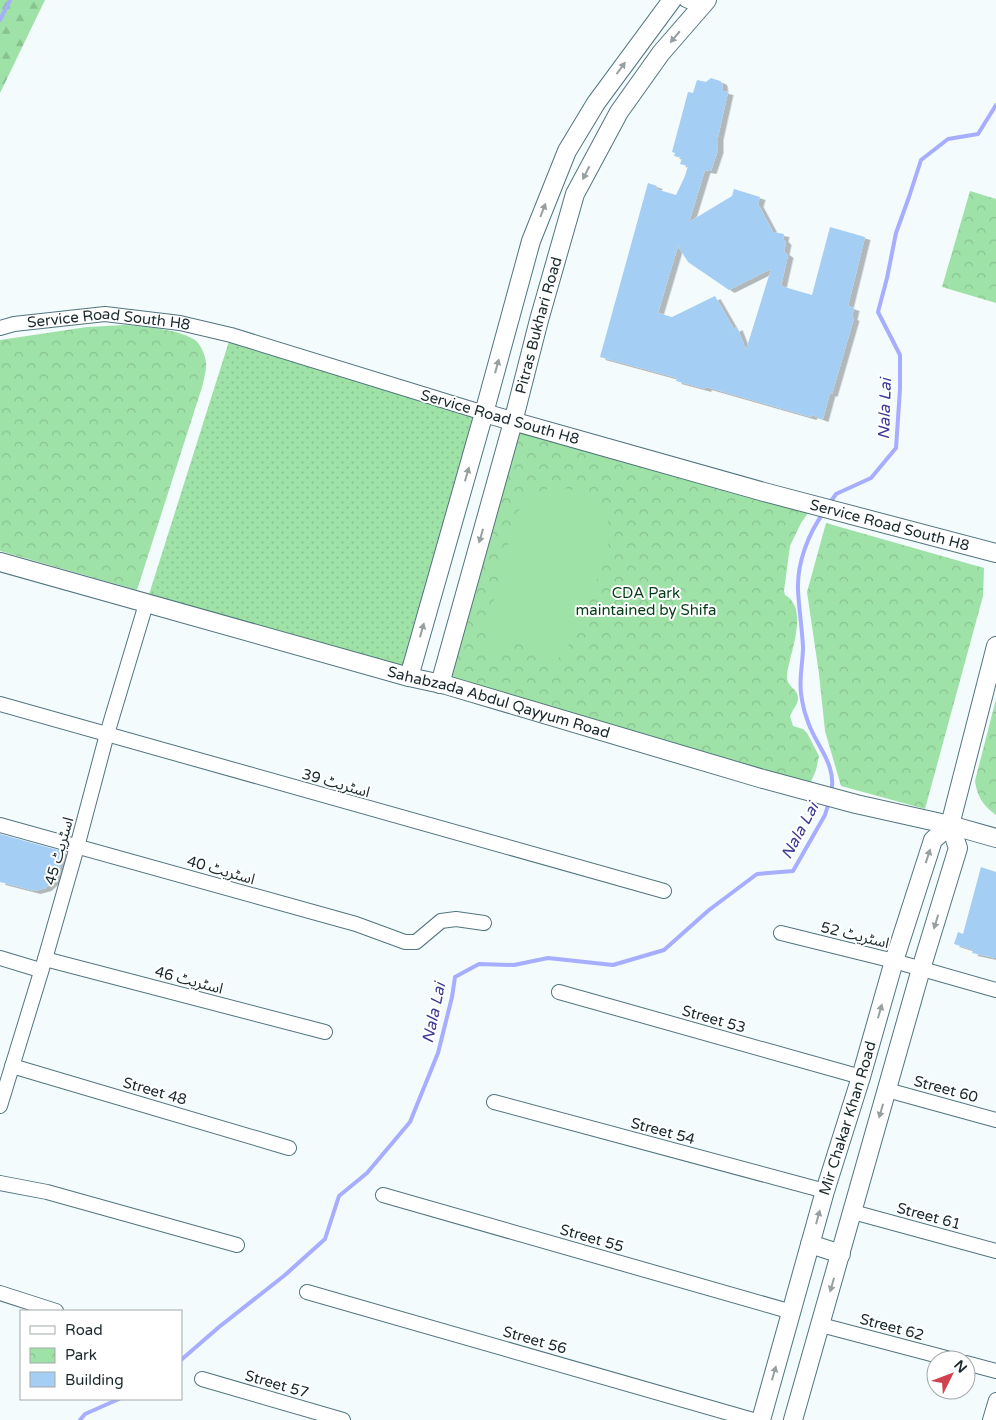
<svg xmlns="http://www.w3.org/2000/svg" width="996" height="1420" viewBox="0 0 996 1420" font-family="'Varela Round','Noto Sans Arabic',sans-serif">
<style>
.grass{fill:url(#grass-dots)}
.forest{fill:url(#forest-firs)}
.park{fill:url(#park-crowns)}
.garden{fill:#9fe2a7}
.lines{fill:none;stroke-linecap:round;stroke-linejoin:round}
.stream{stroke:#a7adff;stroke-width:4}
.building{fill:#a5cef5;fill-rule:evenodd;filter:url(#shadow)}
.minor-casing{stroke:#52757e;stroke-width:16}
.tertiary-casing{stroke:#52757e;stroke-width:20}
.minor{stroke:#fff;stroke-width:14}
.tertiary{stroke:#fff;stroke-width:18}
.oneway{fill:#989fa0}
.labels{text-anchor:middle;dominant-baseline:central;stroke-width:4;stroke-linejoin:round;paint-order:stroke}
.street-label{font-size:15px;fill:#1a292c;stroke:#fff}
.park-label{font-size:15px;fill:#043d15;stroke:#fff}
.water-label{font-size:16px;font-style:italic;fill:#3e3995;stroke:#fff}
</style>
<defs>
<pattern id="grass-dots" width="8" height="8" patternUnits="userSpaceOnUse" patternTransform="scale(1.25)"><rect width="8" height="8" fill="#9fe2a7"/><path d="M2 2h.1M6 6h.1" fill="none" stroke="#88c290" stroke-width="1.8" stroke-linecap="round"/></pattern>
<pattern id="forest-firs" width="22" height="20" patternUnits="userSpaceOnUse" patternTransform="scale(1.25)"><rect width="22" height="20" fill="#9fe2a7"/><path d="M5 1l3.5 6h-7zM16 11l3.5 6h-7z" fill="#88c290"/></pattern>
<pattern id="park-crowns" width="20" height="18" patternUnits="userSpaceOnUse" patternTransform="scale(1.25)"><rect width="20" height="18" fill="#9fe2a7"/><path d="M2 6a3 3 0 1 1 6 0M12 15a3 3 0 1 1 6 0" fill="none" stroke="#88c290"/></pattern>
<filter id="shadow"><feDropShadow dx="5.5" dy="3" stdDeviation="0" flood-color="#0004"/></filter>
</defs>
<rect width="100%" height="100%" fill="#f3fbfd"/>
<polygon class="grass" points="231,335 484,413 409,677 146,604"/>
<polygon class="forest" points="0,0 45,0 0,93"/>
<g class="park">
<polygon points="970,191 996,199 996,303 942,287"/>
<path d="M125,325c16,1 59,5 71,16 5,4 9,14 10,21 1,7 -2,15 -3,22l-66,206 -137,-39v-211l87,-13z"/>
<path d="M513,422l301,83 -13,18 -11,23 -6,45 1,4c25,14 4,59 2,80 -1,12 11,13 11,23 0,7 -6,12 -8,18l3,10 10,3 4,4 12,23 -3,14 -9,21 -367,-107z"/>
<polygon points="826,523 984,568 983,596 925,809 841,786 825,731 819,674 807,592"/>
<path d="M996,699v116c-13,-9 -19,-19 -21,-34z"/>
</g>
<path class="garden" d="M552,488c16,-1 29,3 42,13 28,22 11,58 1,84 -4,11 -6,24 -12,33 -4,6 -12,11 -14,18 -1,5 0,10 -1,15l-11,8 -9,2 -24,-18 -15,1 -22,11 1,-31 27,-105c8,-20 15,-26 37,-31z"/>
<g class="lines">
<g class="stream">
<polyline points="0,20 10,0"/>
<polyline points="829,504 836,494 871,478 896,448 900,389 900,355 878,312 887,278 896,233 909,197 921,160 948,139 978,134 996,105"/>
<path d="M824,512c-16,22 -27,51 -26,78 1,19 4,38 5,57 0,15 -4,31 -2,46 1,8 3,18 6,26 7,25 31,45 24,74"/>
<polyline points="181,1360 219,1327 285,1275 325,1239 339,1196 367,1173 410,1122 438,1053 452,997 455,977 479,964 514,965 548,958 613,965 664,950 709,910 757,874 793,871 825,815 829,802"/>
<polyline points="80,1420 85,1414 119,1399"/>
</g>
</g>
<g class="building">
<path d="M711,78l9,3 2,2 1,8 5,1 -10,45v13l-7,21 -6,-1 -16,52 43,-26 2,-7 26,8 -2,7 15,28 11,2 -1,5 3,3 -2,10 4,3 -7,31 31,9 18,-68 35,10 -17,69 6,2 -2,9 2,1 -22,76 -2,-1 -7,26 -11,-4 -1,2 -105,-30v2l-30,-8 1,-3 -77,-21 48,-174 9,3 -1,3 20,6 9,-19 3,-10 -8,-2 2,-6 -8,-2 1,-3 -3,-1 16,-60 5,1 4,-13 9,2zM678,246l10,16 41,28 42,-21 -25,81 -9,-23 -3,2 -19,-33 -43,21 -14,-4z"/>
<polygon points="0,834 65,852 57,878 46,888 35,891 0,882"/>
<polygon points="981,867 996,872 996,958 972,953 973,950 954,944 958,932 963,934"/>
</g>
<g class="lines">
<g class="minor-casing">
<g id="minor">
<polyline points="686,0 700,6"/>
<path id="s1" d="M0,328l14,-4 91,-10 75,9 51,12 253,78"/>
<polyline points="0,704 664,891"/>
<polyline points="0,825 356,924 405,942 416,942 441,921 456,919 484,923"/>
<polyline points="781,933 894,961 996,990"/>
<polyline points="0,958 40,970"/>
<polyline points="45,959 325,1032"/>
<polyline points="559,992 861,1077"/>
<polyline points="12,1066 289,1148"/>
<polyline points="887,1090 996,1120"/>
<polyline points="494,1102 825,1191"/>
<polyline points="0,1106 45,959 77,847 107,734 146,604"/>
<polyline points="0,1183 47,1192 237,1245"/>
<polyline points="383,1195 792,1312"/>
<polyline points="853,1212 996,1251"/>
<polyline points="307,1292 753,1420"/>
<polyline points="0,1293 56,1311"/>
<polyline points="821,1325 954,1360"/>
<polyline points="966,1363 996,1371"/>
<polyline points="202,1379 343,1420"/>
<polyline points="990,1420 996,1400"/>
</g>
</g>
<g class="tertiary-casing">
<g id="tertiary">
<path id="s2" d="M484,413l280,79 232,61"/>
<path id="s3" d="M0,562l409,115 37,8 317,94 93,25 94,21 46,13"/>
<polyline points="409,677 484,413 531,241 567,151 596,103 672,0"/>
<path id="s4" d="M440,684l73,-262 26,-102 36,-126 44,-82 42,-59 46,-53"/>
<polyline points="810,1244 841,1254"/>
<path id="s5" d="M761,1420l64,-229 36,-114 33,-116 39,-121 17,-15 46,-179"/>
<polyline points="793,1420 921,969 958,848 950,825"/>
</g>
</g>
<use href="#minor" class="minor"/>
<use href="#tertiary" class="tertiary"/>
</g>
<defs><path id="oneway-solid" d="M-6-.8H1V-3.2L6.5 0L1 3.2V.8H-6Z" transform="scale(1.25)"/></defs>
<g class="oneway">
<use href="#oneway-solid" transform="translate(675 37) rotate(130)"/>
<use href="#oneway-solid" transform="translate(621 68) rotate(-54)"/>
<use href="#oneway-solid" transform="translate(586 173) rotate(117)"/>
<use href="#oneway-solid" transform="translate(543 210) rotate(-69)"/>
<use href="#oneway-solid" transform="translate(497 366) rotate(-75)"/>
<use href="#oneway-solid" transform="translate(467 474) rotate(-74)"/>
<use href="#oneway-solid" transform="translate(481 536) rotate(106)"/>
<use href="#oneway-solid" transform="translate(422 630) rotate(-74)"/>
<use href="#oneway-solid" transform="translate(928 856) rotate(-72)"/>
<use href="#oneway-solid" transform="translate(936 922) rotate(107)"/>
<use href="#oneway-solid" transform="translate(880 1011) rotate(-74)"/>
<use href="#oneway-solid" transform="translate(881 1111) rotate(106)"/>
<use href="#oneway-solid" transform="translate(818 1217) rotate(-75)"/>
<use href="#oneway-solid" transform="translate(832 1285) rotate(106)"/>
<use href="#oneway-solid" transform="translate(774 1373) rotate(-74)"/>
</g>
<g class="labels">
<g class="street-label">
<text stroke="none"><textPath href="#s1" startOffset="110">Service Road South H8</textPath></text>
<text stroke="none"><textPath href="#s4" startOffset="372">Pitras Bukhari Road</textPath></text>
<text transform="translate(500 417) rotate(16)">Service Road South H8</text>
<text stroke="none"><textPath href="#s2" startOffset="421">Service Road South H8</textPath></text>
<text stroke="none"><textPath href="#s3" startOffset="518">Sahabzada Abdul Qayyum Road</textPath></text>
<text transform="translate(336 783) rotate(16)">اسٹریٹ 39</text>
<text transform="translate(59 851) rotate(-74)">اسٹریٹ 45</text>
<text transform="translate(221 870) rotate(16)">اسٹریٹ 40</text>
<text transform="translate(855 935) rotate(14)">اسٹریٹ 52</text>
<text transform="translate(189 980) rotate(15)">اسٹریٹ 46</text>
<text transform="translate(714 1019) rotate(16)">Street 53</text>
<text transform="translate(946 1089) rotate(15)">Street 60</text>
<text transform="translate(155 1091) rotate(16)">Street 48</text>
<text stroke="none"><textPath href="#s5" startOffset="314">Mir Chakar Khan Road</textPath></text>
<text transform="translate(663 1131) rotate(15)">Street 54</text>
<text transform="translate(929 1216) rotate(15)">Street 61</text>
<text transform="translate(592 1238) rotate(16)">Street 55</text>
<text transform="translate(892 1327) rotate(15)">Street 62</text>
<text transform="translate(535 1340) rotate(16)">Street 56</text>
<text transform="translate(277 1384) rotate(16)">Street 57</text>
</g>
<g class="park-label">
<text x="646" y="593">CDA Park<tspan x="646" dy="17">maintained by Shifa</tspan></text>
</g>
<g class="water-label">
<text transform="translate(885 409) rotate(-88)">Nala Lai</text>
<text transform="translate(800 831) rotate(-62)">Nala Lai</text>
<text transform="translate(434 1013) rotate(-78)">Nala Lai</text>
</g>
</g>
<rect x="20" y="1310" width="162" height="90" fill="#ffffff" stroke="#a3a9ab"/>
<rect x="30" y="1326" width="25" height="8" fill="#ffffff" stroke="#a3a9ab"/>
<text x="65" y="1335" font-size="15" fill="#1a292c">Road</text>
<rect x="30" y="1348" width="25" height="15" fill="url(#park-crowns)" stroke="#a3a9ab"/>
<text x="65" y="1360" font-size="15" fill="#1a292c">Park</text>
<rect x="30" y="1372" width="25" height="15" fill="#a5cef5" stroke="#a3a9ab"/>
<text x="65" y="1385" font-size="15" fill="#1a292c">Building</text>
<g transform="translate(951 1375) rotate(48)"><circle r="24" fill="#ffffff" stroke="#a3a9ab"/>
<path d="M0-4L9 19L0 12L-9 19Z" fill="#d1414e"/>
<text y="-8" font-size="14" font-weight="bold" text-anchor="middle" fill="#1a292c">N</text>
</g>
</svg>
